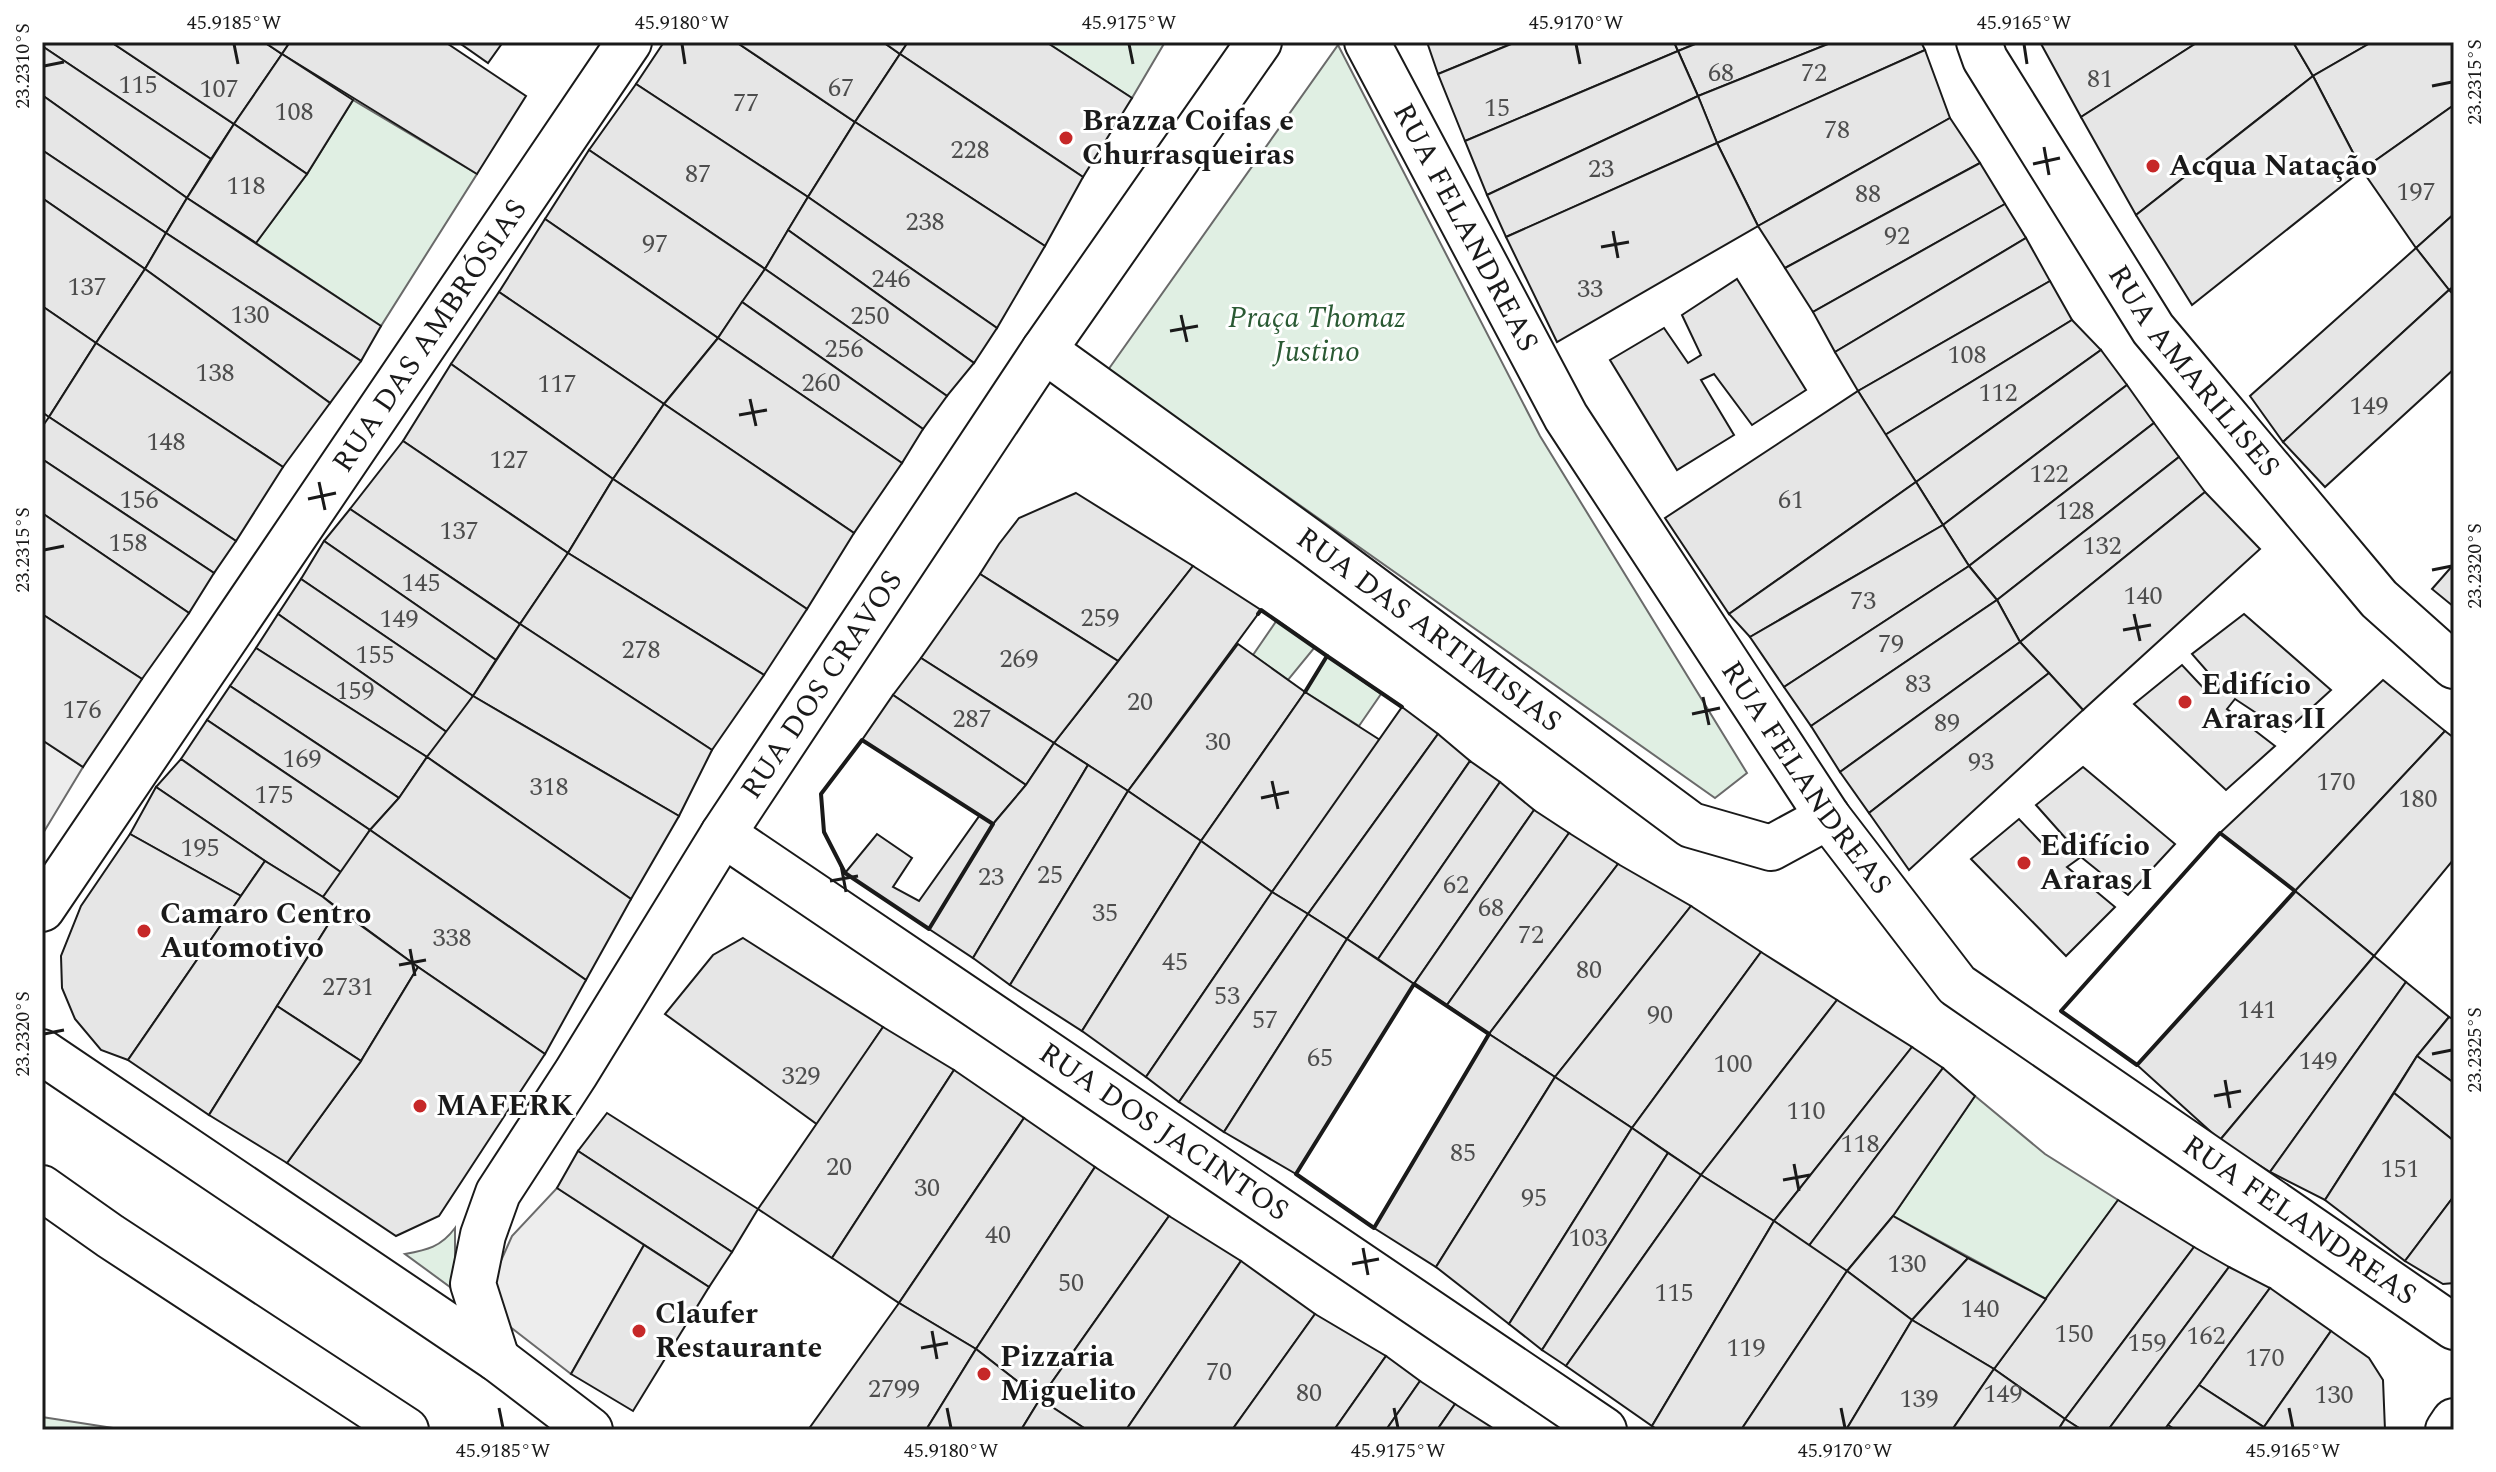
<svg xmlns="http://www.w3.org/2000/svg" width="2496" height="1472" viewBox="0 0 2496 1472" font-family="Spectral,serif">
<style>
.green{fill:#e0efe3;stroke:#6a6a6a;stroke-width:2}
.parking{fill:#ededed;stroke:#6a6a6a;stroke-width:2}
.building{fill:#e6e6e6;stroke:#1a1a1a;stroke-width:2}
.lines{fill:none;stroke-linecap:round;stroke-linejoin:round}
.minor-casing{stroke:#1a1a1a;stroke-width:48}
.major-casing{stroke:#1a1a1a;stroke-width:48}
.minor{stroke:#fff;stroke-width:44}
.major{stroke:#fff;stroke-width:44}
.wall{stroke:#1a1a1a;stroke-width:4}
.ticks{fill:none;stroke:#1a1a1a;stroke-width:3}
.poi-dot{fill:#c62828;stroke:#fff;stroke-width:3}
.labels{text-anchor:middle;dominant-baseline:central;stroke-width:6;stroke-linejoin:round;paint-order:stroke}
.number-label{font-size:26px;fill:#4d4d4d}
.poi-label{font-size:30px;font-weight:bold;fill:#1a1a1a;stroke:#fff;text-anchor:start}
.street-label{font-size:30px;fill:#1a1a1a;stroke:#fff}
.park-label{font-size:30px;font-style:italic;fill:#2b5a34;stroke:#fff}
.neatline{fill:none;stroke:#1a1a1a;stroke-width:3}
.ticks-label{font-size:20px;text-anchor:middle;fill:#1a1a1a}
</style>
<rect width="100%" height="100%" fill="#fff"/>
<g class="green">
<polygon points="1046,42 1165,42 1132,98"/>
<polygon points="1338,45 1540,436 1747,773 1715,798 1108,370"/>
<polygon points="353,100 477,174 381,326 256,243 307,174"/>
<polygon points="1277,620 1315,647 1288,680 1253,655"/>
<polygon points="1327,656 1381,694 1359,726 1305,692"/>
<polygon points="1975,1096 2045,1154 2118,1200 2046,1299 1893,1216"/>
<path d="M455,1228v32l10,38 -60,-44c22,-4 36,-7 50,-26z"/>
<polygon points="42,1417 126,1430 42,1430"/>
</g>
<g class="parking">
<polygon points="42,740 83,767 42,835"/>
<polygon points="557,1188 644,1245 571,1374 491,1312 496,1272 512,1236"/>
</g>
<g class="building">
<polygon points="42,42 111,42 234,124 211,159 42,46"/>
<polygon points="111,42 264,42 282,54 234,124"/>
<polygon points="264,42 290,42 282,54"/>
<polygon points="290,42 445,42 526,96 477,174 282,54"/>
<polygon points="458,42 503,42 488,63"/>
<polygon points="664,42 736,42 855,122 808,197 636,84"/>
<polygon points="736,42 883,42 900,54 855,122"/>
<polygon points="883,42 908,42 900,54"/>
<polygon points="908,42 1046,42 1132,98 1083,177 900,54"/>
<polygon points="1427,42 1516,42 1438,74"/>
<polygon points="1516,42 1674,42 1678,51 1465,141 1438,74"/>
<polygon points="1674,42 1700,42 1678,51"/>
<polygon points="1700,42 1833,42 1698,96 1678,51"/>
<polygon points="1833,42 1921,42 1925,50 1717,143 1698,96"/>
<polygon points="2040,42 2198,42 2081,117"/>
<polygon points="2198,42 2293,42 2313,76 2136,215 2081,117"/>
<polygon points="2293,42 2372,42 2313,76"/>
<polygon points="2372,42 2454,42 2454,105 2362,170 2313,76"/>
<polygon points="42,46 211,159 187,198 42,95"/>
<polygon points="1925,50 1950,118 1758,226 1717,143"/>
<polygon points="1678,51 1698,96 1487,195 1465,141"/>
<polygon points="282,54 353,100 307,174 234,124"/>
<polygon points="900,54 1083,177 1045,246 855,122"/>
<polygon points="2313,76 2362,170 2192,305 2136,215"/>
<polygon points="636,84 808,197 765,269 589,150"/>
<polygon points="42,95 187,198 166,233 42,150"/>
<polygon points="1698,96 1717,143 1506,237 1487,195"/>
<polygon points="2454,105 2454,214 2416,248 2362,170"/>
<polygon points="1950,118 1980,163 1785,268 1758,226"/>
<polygon points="855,122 1045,246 997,328 808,197"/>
<polygon points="234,124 307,174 256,243 187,198"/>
<polygon points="1717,143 1758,226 1557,342 1506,237"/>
<polygon points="42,150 166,233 145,269 42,198"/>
<polygon points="589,150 765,269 718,338 545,219"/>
<polygon points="1980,163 2005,204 1813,312 1785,268"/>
<polygon points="808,197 997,328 974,363 788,230"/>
<polygon points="42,198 145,269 96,343 42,306"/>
<polygon points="187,198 381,326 361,361 166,233"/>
<polygon points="2005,204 2026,238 1835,352 1813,312"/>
<polygon points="2454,214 2454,286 2449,290 2416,248"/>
<polygon points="545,219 718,338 664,404 499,292"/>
<polygon points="788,230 974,363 947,396 765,269"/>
<polygon points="166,233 361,361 330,403 145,269"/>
<polygon points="2026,238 2050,281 1858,391 1835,352"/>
<polygon points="2416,248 2449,290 2283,442 2250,396"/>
<polygon points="145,269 330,403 283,467 96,343"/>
<polygon points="765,269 947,396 923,429 742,302"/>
<polygon points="1737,279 1806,390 1752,425 1714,374 1701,380 1734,435 1677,470 1610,360 1664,328 1688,363 1701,355 1682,315"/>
<polygon points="2050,281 2072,320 1885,435 1858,391"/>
<polygon points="2449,290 2454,295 2454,369 2325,487 2283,442"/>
<polygon points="499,292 664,404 613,479 451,364"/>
<polygon points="742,302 923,429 902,463 718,338"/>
<polygon points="42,306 96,343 49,417 42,412"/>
<polygon points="2072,320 2101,350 1916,482 1885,435"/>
<polygon points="718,338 902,463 854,533 664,404"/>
<polygon points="96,343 283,467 236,541 49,417"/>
<polygon points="2101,350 2127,385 1943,525 1916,482"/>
<polygon points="451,364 613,479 568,553 403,441"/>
<polygon points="2127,385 2154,423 1969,566 1943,525"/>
<polygon points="1858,391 1916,482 1729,614 1665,518"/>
<polygon points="664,404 854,533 807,609 613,479"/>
<polygon points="49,417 236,541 214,573 42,459 42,427"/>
<polygon points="2154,423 2179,457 1997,600 1969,566"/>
<polygon points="403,441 568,553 520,624 350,509"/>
<polygon points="2179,457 2205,492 2020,642 1997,600"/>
<polygon points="42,459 214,573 189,613 42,513"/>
<polygon points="613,479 807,609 764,675 568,553"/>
<polygon points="1916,482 1943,525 1750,637 1729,614"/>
<polygon points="2205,492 2260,549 2083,710 2020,642"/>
<polygon points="1076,493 1193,566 1118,661 980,574 999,544 1019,518"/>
<polygon points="350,509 520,624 496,660 324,541"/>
<polygon points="42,513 189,613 142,679 42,614"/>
<polygon points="1943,525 1969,566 1784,687 1750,637"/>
<polygon points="324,541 496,660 473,696 301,579"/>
<polygon points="568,553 764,675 712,750 520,624"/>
<polygon points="2454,564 2454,607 2432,589"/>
<polygon points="1193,566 1261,610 1128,791 1054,743"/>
<polygon points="1969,566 1997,600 1811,726 1784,687"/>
<polygon points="980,574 1118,661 1054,743 921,658"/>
<polygon points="301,579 473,696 448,733 278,614"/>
<polygon points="1997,600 2020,642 1840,772 1811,726"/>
<polygon points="42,614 142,679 83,767 42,740"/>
<polygon points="278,614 448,733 427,757 256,648"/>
<polygon points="2244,614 2331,690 2285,732 2235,699 2227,709 2275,746 2226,790 2134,704 2182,665 2210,695 2220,686 2192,654"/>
<polygon points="520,624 712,750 679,816 473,696"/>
<polygon points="2020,642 2049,673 1869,813 1840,772"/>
<polygon points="1238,644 1305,692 1201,841 1128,791"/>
<polygon points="256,648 427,757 399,798 230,686"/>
<polygon points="921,658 1054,743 1026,785 893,695"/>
<polygon points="2049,673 2083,710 1909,870 1869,813"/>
<polygon points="2383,680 2445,731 2295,891 2220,833"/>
<polygon points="230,686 399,798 370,830 207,720"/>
<polygon points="1305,692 1380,740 1272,892 1201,841"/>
<polygon points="893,695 1026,785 993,824 862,740"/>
<polygon points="473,696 679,816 631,899 427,757"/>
<polygon points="1402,707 1438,734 1308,914 1272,892"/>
<polygon points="207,720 370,830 342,873 181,759"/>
<polygon points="2445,731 2454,738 2454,859 2374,956 2295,891"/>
<polygon points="1438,734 1470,761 1347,939 1308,914"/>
<polygon points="1054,743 1088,765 973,958 929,929 993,824 1026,785"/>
<polygon points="427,757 631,899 586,980 370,830 399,798"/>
<polygon points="181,759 342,873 323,897 265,861 156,787"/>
<polygon points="1470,761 1500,782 1378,959 1347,939"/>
<polygon points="1088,765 1128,791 1010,985 973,958"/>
<polygon points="2083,767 2175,844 2128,895 2081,857 2067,867 2115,907 2066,956 1971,859 2019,819 2053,855 2068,841 2036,805"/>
<polygon points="1500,782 1534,810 1414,984 1378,959"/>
<polygon points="156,787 265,861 241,896 130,834"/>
<polygon points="1128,791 1201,841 1082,1031 1010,985"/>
<polygon points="1534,810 1569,833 1447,1005 1414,984"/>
<polygon points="980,815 993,824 929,929 845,873 877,834 912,858 893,887 919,901"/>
<polygon points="370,830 586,980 545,1054 418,967 323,897"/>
<polygon points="1569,833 1618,864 1489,1034 1447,1005"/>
<polygon points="130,834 241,896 128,1060 101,1050 75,1019 62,988 61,956 81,906"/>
<polygon points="1201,841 1272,892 1146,1077 1082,1031"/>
<polygon points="265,861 323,897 338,909 209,1115 128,1060"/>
<polygon points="1618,864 1691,906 1555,1077 1489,1034"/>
<polygon points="2295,891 2374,956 2220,1140 2137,1065"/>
<polygon points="1272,892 1308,914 1179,1102 1146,1077"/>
<polygon points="1691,906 1761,952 1632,1128 1555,1077"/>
<polygon points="338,909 418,967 361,1061 277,1006"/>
<polygon points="1308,914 1347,939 1224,1132 1179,1102"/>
<polygon points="743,938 883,1027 818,1125 665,1014 713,955"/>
<polygon points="1347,939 1414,984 1296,1174 1224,1132"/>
<polygon points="1761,952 1837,1000 1701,1175 1632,1128"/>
<polygon points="2374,956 2406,982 2270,1172 2220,1140"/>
<polygon points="418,967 545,1054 439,1216 396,1236 287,1163 361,1061"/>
<polygon points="2406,982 2449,1017 2417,1056 2325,1200 2270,1172"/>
<polygon points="1837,1000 1912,1047 1774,1221 1701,1175"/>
<polygon points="277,1006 361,1061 287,1163 209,1115"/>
<polygon points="2449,1017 2454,1020 2454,1083 2417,1056"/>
<polygon points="883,1027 954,1070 832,1258 758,1209"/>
<polygon points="1489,1034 1555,1077 1436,1267 1374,1228"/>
<polygon points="1912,1047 1943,1068 1808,1247 1774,1221"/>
<polygon points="2417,1056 2454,1083 2454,1141 2394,1093"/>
<polygon points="1943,1068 1975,1096 1893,1216 1847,1271 1808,1247"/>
<polygon points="954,1070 1024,1118 899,1303 832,1258"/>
<polygon points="1555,1077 1632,1128 1509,1324 1436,1267"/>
<polygon points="2394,1093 2454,1141 2454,1196 2405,1261 2325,1200"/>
<polygon points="607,1113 758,1209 732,1252 578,1151"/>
<polygon points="1024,1118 1095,1167 976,1349 899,1303"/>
<polygon points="1632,1128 1668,1153 1542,1350 1509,1324"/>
<polygon points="578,1151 732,1252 709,1287 557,1188"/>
<polygon points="1668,1153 1701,1175 1566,1366 1542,1350"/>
<polygon points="1095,1167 1169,1216 1040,1399 976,1349"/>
<polygon points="1701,1175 1774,1221 1652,1426 1566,1366"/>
<polygon points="2454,1196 2454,1283 2443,1284 2405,1261"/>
<polygon points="2118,1200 2194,1247 2065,1419 1994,1369"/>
<polygon points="1169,1216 1241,1261 1126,1430 1087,1430 1040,1399"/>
<polygon points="1893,1216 1968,1258 1912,1320 1847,1271"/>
<polygon points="1774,1221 1847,1271 1741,1430 1658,1430 1652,1426"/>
<polygon points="644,1245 709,1287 633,1411 571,1374"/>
<polygon points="2194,1247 2229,1267 2108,1430 2082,1430 2065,1419"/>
<polygon points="1968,1258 2046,1299 1994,1369 1912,1320"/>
<polygon points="1241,1261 1315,1314 1232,1430 1126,1430"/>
<polygon points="2229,1267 2270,1288 2199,1385 2164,1430 2108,1430"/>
<polygon points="1847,1271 1912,1320 1846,1430 1741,1430"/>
<polygon points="2270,1288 2331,1331 2264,1427 2199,1385"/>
<polygon points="899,1303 976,1349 926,1430 808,1430"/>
<polygon points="1315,1314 1386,1356 1334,1430 1232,1430"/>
<polygon points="1912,1320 1994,1369 1952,1430 1846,1430"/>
<polygon points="2331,1331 2369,1358 2383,1380 2385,1430 2269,1430 2264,1427"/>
<polygon points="976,1349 1040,1399 1021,1430 926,1430"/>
<polygon points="1386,1356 1420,1381 1386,1430 1334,1430"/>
<polygon points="1994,1369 2065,1419 2058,1430 1952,1430"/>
<polygon points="1420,1381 1455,1404 1437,1430 1386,1430"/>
<polygon points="2199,1385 2268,1430 2176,1430 2168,1425"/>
<polygon points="1040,1399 1087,1430 1021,1430"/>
<polygon points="1455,1404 1491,1427 1488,1430 1437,1430"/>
<polygon points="2065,1419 2082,1430 2058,1430"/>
</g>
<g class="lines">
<g class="minor-casing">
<g id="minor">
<path id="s1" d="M1367,42l199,375 262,400 129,168 497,342"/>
<path id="s2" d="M1979,42l6,17 168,270 226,270 75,67"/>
<path id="s3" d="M1044,350l269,194 378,281 80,23 57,-31"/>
<path id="s4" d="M723,834l881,596"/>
<path id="s5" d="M42,909l587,-867"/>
<path id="s6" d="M497,1359l-24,-75 10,-49 15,-42 78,-120 147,-239 321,-484 215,-308"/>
<polyline points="2448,1430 2454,1421"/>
</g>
</g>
<g class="major-casing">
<g id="major">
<polyline points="42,1052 497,1359 590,1430"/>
<polyline points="42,1188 110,1236 406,1430"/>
</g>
</g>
<use href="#minor" class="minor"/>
<use href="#major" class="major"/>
<g class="wall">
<polyline points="1258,614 1261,610 1327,656"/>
<polyline points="1305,692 1327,656 1402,707"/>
<polygon points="862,740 993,824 929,929 845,873 824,832 821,794"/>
<polygon points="2220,833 2295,891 2137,1065 2061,1011"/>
<polygon points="1414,984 1489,1034 1374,1228 1296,1174"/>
</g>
</g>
<path class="ticks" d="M234,44l4,20M682,44l3,20M1129,44l4,20M1576,44l4,20M2024,44l3,20M44,66l20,-4M2432,86l20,-4M2044,147l5,28M2033,164l27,-6M1613,231l5,27M1601,247l28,-5M1181,315l6,27M1170,331l28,-5M750,399l6,27M739,415l28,-5M319,482l6,28M308,499l28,-6M44,550l20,-4M2432,570l20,-4M2134,614l6,27M2123,630l28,-5M1703,697l6,28M1692,714l28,-6M1272,781l6,28M1261,798l28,-6M841,865l5,27M830,881l28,-5M410,949l5,27M399,965l27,-5M44,1034l20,-4M2432,1054l20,-4M2225,1080l5,28M2214,1096l27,-5M1794,1164l5,27M1783,1180l27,-5M1363,1248l5,27M1352,1264l27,-5M932,1331l5,28M921,1348l27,-5M499,1408l4,20M947,1408l4,20M1394,1408l4,20M1841,1408l4,20M2289,1408l4,20"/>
<g class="poi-dot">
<circle cx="1066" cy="138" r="8"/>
<circle cx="2153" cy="166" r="8"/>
<circle cx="2185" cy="702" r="8"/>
<circle cx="2024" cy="863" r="8"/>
<circle cx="144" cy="931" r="8"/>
<circle cx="420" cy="1106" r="8"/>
<circle cx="639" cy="1331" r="8"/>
<circle cx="984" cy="1374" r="8"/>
</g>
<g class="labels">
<g class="number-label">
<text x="1721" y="73">68</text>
<text x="1814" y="73">72</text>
<text x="2100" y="79">81</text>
<text x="138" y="85">115</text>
<text x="841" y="88">67</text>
<text x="219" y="89">107</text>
<text x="746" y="103">77</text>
<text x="1497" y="108">15</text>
<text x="294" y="112">108</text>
<text x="1837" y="130">78</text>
<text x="970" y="150">228</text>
<text x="1601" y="169">23</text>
<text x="698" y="174">87</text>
<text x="246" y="186">118</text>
<text x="2416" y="192">197</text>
<text x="1868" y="194">88</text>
<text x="925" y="222">238</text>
<text x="1897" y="236">92</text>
<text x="655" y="244">97</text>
<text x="891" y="279">246</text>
<text x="87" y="287">137</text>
<text x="1590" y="289">33</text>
<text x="250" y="315">130</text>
<text x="870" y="316">250</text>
<text x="844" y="349">256</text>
<text x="1967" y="355">108</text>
<text x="215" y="373">138</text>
<text x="821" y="383">260</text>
<text x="557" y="384">117</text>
<text x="1998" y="393">112</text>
<text x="2369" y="406">149</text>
<text x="166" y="442">148</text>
<text x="509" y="460">127</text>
<text x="2049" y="474">122</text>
<text x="139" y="500">156</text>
<text x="1791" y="500">61</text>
<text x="2075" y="511">128</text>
<text x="459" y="531">137</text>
<text x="128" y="543">158</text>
<text x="2102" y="546">132</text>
<text x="421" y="583">145</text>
<text x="2143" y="596">140</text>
<text x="1863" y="601">73</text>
<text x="1100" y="618">259</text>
<text x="399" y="619">149</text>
<text x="1891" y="644">79</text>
<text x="641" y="650">278</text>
<text x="375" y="655">155</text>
<text x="1019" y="659">269</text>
<text x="1918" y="684">83</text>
<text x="355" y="691">159</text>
<text x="1140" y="702">20</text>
<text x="82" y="710">176</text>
<text x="972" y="719">287</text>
<text x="1947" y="723">89</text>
<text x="1218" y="742">30</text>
<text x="302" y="759">169</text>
<text x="1981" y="762">93</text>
<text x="2336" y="782">170</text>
<text x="549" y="787">318</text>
<text x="274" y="795">175</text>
<text x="2418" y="799">180</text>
<text x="200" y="848">195</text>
<text x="1050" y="875">25</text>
<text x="991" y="877">23</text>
<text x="1456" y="885">62</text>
<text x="1491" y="908">68</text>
<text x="1105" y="913">35</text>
<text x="1531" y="935">72</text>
<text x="452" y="938">338</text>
<text x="1175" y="962">45</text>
<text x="1589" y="970">80</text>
<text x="348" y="987">2731</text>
<text x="1227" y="996">53</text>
<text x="2257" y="1010">141</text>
<text x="1660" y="1015">90</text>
<text x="1265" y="1020">57</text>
<text x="1320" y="1058">65</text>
<text x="2318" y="1061">149</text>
<text x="1733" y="1064">100</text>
<text x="801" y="1076">329</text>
<text x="1806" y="1111">110</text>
<text x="1860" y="1144">118</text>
<text x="1463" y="1153">85</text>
<text x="839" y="1167">20</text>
<text x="2400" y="1169">151</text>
<text x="927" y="1188">30</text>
<text x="1534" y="1198">95</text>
<text x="998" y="1235">40</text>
<text x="1588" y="1238">103</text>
<text x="1907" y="1264">130</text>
<text x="1071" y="1283">50</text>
<text x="1674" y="1293">115</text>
<text x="1980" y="1309">140</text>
<text x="2074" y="1334">150</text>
<text x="2206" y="1336">162</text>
<text x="2147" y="1343">159</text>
<text x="1746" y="1348">119</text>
<text x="2265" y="1358">170</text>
<text x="1219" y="1372">70</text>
<text x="894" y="1389">2799</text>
<text x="1309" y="1393">80</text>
<text x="2003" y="1394">149</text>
<text x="2334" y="1395">130</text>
<text x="1919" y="1399">139</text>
</g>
<g class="poi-label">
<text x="1082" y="121">Brazza Coifas e<tspan x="1082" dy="34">Churrasqueiras</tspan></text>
<text x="2169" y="166">Acqua Natação</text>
<text x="2201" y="685">Edifício<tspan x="2201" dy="34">Araras II</tspan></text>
<text x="2040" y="846">Edifício<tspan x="2040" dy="34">Araras I</tspan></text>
<text x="160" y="914">Camaro Centro<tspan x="160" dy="34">Automotivo</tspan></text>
<text x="436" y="1106">MAFERK</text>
<text x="655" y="1314">Claufer<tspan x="655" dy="34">Restaurante</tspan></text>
<text x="1000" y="1357">Pizzaria<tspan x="1000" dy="34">Miguelito</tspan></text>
</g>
<g class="street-label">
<text stroke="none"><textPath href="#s1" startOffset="210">RUA FELANDREAS</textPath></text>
<text stroke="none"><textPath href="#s5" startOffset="692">RUA DAS AMBRÓSIAS</textPath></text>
<text stroke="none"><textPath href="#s2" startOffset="394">RUA AMARILISES</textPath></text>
<text stroke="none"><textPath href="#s3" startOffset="476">RUA DAS ARTIMISIAS</textPath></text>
<text stroke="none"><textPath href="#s6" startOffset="776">RUA DOS CRAVOS</textPath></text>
<text stroke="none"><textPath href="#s1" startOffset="858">RUA FELANDREAS</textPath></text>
<text stroke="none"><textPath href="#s4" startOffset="532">RUA DOS JACINTOS</textPath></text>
<text stroke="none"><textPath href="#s1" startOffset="1530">RUA FELANDREAS</textPath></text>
</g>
<g class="park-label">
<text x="1317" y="318">Praça Thomaz<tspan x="1317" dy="34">Justino</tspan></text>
</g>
</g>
<rect width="2496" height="1472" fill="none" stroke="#ffffff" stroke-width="88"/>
<rect x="44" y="44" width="2408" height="1384" class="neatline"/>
<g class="ticks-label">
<text x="234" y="29">45.9185°W</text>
<text x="682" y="29">45.9180°W</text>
<text x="1129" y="29">45.9175°W</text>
<text x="1576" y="29">45.9170°W</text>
<text x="2024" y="29">45.9165°W</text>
<text transform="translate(22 66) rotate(-90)" y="7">23.2310°S</text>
<text transform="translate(2474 82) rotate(-90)" y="7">23.2315°S</text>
<text transform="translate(22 550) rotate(-90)" y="7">23.2315°S</text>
<text transform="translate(2474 566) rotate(-90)" y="7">23.2320°S</text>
<text transform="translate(22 1034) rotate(-90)" y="7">23.2320°S</text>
<text transform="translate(2474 1050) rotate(-90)" y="7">23.2325°S</text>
<text x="503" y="1457">45.9185°W</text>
<text x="951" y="1457">45.9180°W</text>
<text x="1398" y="1457">45.9175°W</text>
<text x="1845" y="1457">45.9170°W</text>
<text x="2293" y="1457">45.9165°W</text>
</g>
</svg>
